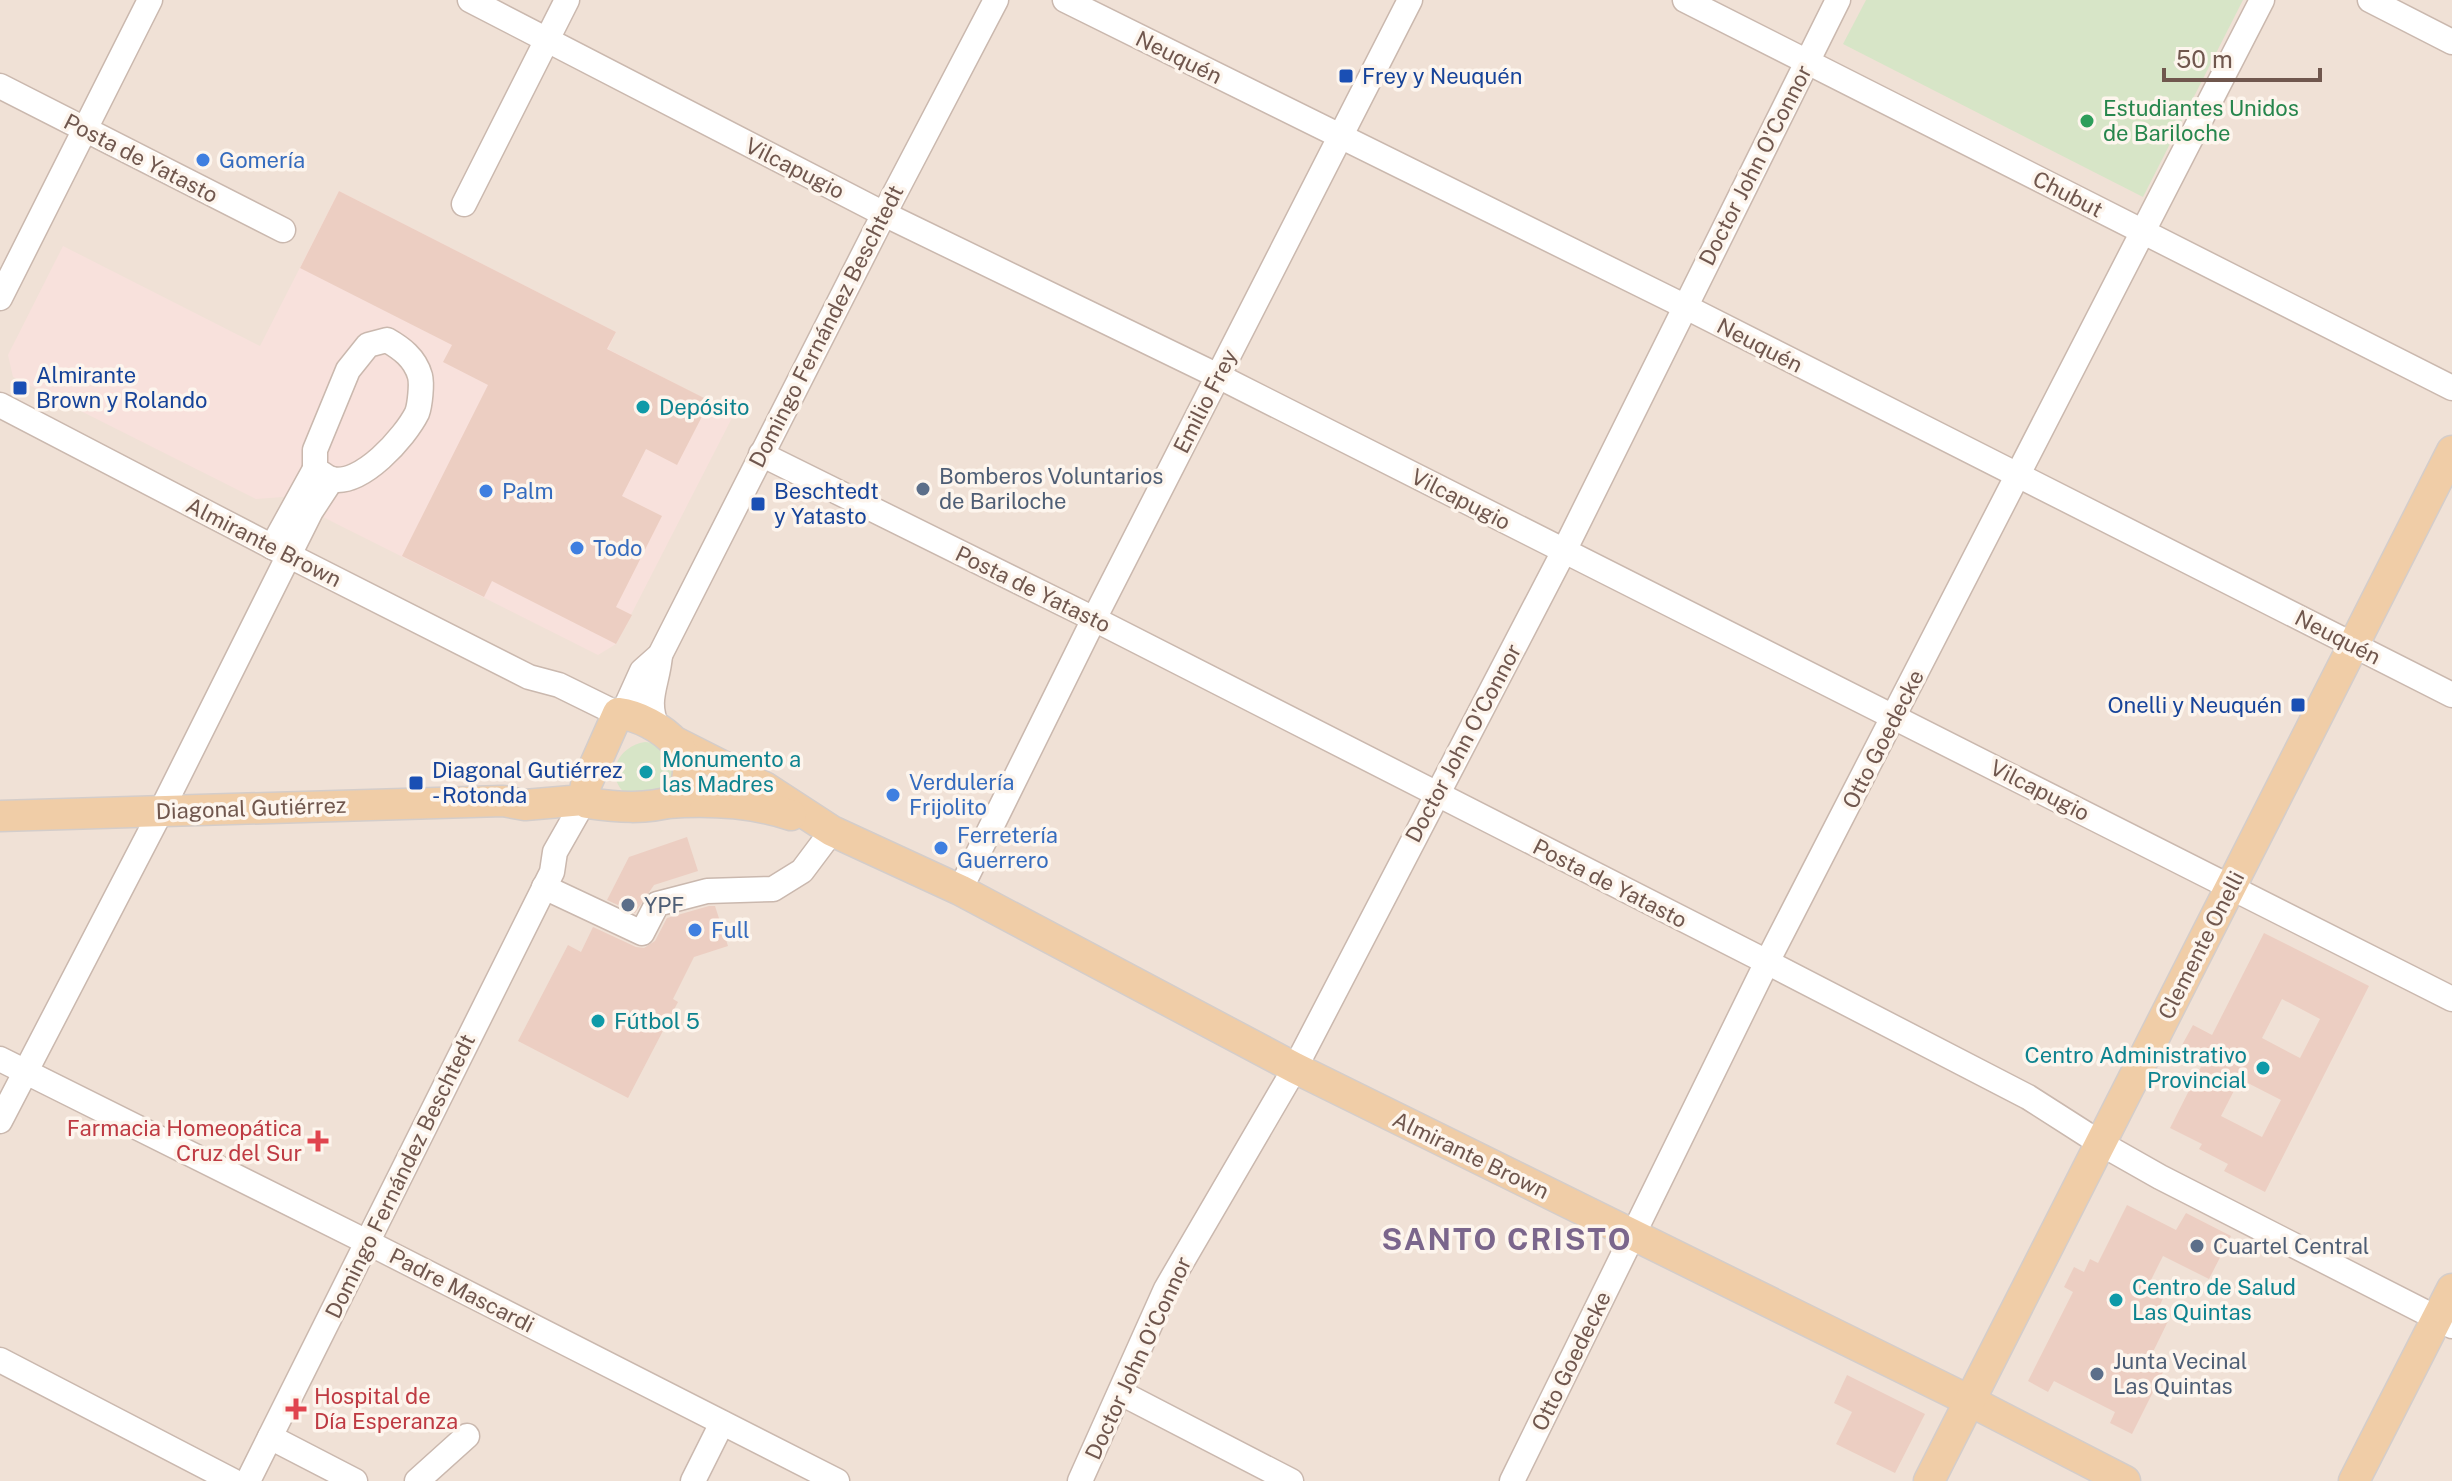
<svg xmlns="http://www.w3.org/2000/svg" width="2452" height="1481" viewBox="0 0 2452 1481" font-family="'Public Sans',sans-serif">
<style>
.residential{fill:#f0e1d6}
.commercial{fill:#f8e1dc}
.green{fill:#d7e5c7}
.building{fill:#eccec2;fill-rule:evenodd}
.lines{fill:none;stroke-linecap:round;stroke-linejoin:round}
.minor-casing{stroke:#cab8ae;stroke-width:27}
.major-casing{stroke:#d4cdca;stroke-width:33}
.minor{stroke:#fff;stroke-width:24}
.major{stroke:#f0cda7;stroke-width:30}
.transit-dot{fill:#1a4fb4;stroke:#fdf5ed;stroke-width:3}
.leisure-dot{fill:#2e9e5b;stroke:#fdf5ed;stroke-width:3}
.shop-dot{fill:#3f7fe0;stroke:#fdf5ed;stroke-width:3}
.culture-dot{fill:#0f9aa8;stroke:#fdf5ed;stroke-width:3}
.service-dot{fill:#5c6f8a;stroke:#fdf5ed;stroke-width:3}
.health-dot{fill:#e0444e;stroke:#fdf5ed;stroke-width:3}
.labels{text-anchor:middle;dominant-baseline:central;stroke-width:7;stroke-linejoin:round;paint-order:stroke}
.street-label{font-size:22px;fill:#70574e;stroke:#fdf5ed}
.transit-label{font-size:22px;fill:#164399;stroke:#fdf5ed;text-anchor:start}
.leisure-label{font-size:22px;fill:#27864d;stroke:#fdf5ed;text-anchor:start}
.shop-label{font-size:22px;fill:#366cbe;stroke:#fdf5ed;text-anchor:start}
.culture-label{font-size:22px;fill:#0d838f;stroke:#fdf5ed;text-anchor:start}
.service-label{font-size:22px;fill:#4e5e75;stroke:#fdf5ed;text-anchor:start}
.health-label{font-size:22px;fill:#be3a42;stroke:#fdf5ed;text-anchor:end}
.district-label{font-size:30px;font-weight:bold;letter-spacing:2px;fill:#7b668c;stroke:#fdf5ed}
</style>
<rect width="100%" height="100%" fill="#faf0e7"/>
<rect class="residential" x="0" y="0" width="2452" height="1481"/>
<polygon class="commercial" points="339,191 616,332 608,349 734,414 616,644 598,655 283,497 256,499 13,377 8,355 63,246 260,346"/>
<g class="green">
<polygon points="1866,0 2243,0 2143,197 1843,44"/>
<path d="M645,742c20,1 24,16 31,32l-9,19 -40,2c-24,-19 -9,-49 18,-53z"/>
</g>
<g class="building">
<polygon points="339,191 616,332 607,349 710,401 677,465 646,449 622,496 662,516 616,607 632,615 616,644 492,581 484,597 402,556 488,385 443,362 452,345 300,268"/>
<polygon points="687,837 698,871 654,885 635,913 607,900 629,857"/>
<polygon points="709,906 715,906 728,946 694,957 673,999 678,1002 628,1098 518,1041 568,945 581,952 593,927 636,947 644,948 655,941 667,918"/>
<path d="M2264,933l105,53 -104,206 -41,-21 4,-7 -29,-15 3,-5 -32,-16 36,-71 -24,-12 11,-20 19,10zM2282,999l38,20 -20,39 -38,-20zM2240,1079l41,21 -19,37 -41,-21z"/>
<polygon points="2127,1205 2176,1230 2186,1213 2231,1236 2209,1279 2163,1256 2147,1288 2164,1296 2160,1305 2173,1311 2150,1358 2166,1366 2132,1434 2110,1423 2115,1412 2054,1381 2048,1392 2028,1381 2073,1292 2064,1287 2074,1267 2084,1272 2090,1259 2098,1263"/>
<polygon points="1847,1375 1925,1414 1895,1473 1836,1444 1852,1412 1834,1403"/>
</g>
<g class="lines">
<g class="minor-casing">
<g id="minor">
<polyline points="470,0 884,214 1218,376 2452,999"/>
<polyline points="1065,0 1684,306 2452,695"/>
<polyline points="1685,0 2452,388"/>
<polyline points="2370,0 2452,42"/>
<polyline points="0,86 283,230"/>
<polyline points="464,204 567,0"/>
<polyline points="0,298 150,0"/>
<path d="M387,340c14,8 28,18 33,36 2,8 0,29 -3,37 -12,24 -56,74 -86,66 -5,-2 -11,-7 -16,-10v-19l33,-80 20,-25z"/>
<polyline points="0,405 288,555 529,677 559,685 618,714"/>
<polyline points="761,454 1094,619 1767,962 2028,1097 2100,1143 2160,1177 2452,1326"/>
<polyline points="272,547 315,469"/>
<polyline points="623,713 642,671 660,655 884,214 996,0"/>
<path d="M658,729c-14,-29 0,-45 2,-74"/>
<polyline points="544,887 642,933 657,904 707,891 773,889 802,871 832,831"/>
<polyline points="960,890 1094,619 1410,0"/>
<polyline points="0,1059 367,1242 837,1481"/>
<polyline points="0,1121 161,811 311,511 332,479"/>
<polyline points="0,1360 233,1481"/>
<polyline points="1121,1393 1291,1481"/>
<polyline points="270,1437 355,1481"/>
<polyline points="248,1481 552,872 555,852 584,801"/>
<polyline points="417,1481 467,1436"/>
<polyline points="693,1481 722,1423"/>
<polyline points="1080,1481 1166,1289 1295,1068 1564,551 1838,0"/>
<polyline points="1512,1481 1767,962 2262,0"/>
</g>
</g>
<g class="major-casing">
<g id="major">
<polyline points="677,743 766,788 832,831 960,890 1295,1068 1970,1401 2125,1481"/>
<path d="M667,803c41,-3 85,-1 124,12"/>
<path d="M0,816l503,-15 22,4 58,-5 4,3c29,4 59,7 87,-2 41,-40 -17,-83 -56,-88l-32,72 -3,15"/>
<polyline points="1929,1481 2452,451"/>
<polyline points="2354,1481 2452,1289"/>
</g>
</g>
<use href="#minor" class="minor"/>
<use href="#major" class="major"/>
</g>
<g class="transit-dot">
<rect x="1338" y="68" width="16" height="16" rx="4"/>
<rect x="12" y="380" width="16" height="16" rx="4"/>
<rect x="750" y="496" width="16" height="16" rx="4"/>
<rect x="2290" y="697" width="16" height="16" rx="4"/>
<rect x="408" y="775" width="16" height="16" rx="4"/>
</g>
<circle class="leisure-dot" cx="2087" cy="121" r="8"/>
<g class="shop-dot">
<circle cx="203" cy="160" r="8"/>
<circle cx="486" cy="491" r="8"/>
<circle cx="577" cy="548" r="8"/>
<circle cx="893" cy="795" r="8"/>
<circle cx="941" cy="848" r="8"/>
<circle cx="695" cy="930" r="8"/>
</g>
<g class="culture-dot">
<circle cx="643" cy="407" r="8"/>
<circle cx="646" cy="772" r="8"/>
<circle cx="598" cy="1021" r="8"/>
<circle cx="2263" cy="1068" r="8"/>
<circle cx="2116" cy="1300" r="8"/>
</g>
<g class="service-dot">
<circle cx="923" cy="489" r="8"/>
<circle cx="628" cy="905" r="8"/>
<circle cx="2197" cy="1246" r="8"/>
<circle cx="2097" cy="1374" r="8"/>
</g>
<g class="health-dot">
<path d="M314 1129h8v8h8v8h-8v8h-8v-8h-8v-8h8z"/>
<path d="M292 1397h8v8h8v8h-8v8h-8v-8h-8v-8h8z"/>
</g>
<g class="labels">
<g class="street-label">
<text transform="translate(1179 57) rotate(26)">Neuquén</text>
<text transform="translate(141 158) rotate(27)">Posta de Yatasto</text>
<text transform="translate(1755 165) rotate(-63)">Doctor John O'Connor</text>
<text transform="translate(795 168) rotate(27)">Vilcapugio</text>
<text transform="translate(2068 194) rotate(27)">Chubut</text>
<text transform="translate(826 326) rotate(-63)">Domingo Fernández Beschtedt</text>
<text transform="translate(1760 345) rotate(27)">Neuquén</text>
<text transform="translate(1205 401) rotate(-63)">Emilio Frey</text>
<text transform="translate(1461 499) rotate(27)">Vilcapugio</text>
<text transform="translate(264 542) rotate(27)">Almirante Brown</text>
<text transform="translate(1033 589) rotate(26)">Posta de Yatasto</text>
<text transform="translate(2338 637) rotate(27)">Neuquén</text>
<text transform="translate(1883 739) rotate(-63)">Otto Goedecke</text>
<text transform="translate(1463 743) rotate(-62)">Doctor John O'Connor</text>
<text transform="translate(2040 790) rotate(27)">Vilcapugio</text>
<text transform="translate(251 808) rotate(-2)">Diagonal Gutiérrez</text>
<text transform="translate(1610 883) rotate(27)">Posta de Yatasto</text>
<text transform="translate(2201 945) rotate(-63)">Clemente Onelli</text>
<text transform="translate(1471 1155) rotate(26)">Almirante Brown</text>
<text transform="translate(400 1176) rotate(-64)">Domingo Fernández Beschtedt</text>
<text transform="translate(462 1290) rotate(27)">Padre Mascardi</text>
<text transform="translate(1138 1358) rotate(-65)">Doctor John O'Connor</text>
<text transform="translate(1571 1361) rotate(-64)">Otto Goedecke</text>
</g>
<g class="transit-label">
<text x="1362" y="76">Frey y Neuquén</text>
<text x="36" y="375">Almirante<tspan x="36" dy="25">Brown y Rolando</tspan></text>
<text x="774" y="491">Beschtedt<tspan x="774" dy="25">y Yatasto</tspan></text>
<text x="2282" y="705" text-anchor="end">Onelli y Neuquén</text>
<text x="432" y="770">Diagonal Gutiérrez<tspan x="432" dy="25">- Rotonda</tspan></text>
</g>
<g class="leisure-label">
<text x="2103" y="108">Estudiantes Unidos<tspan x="2103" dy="25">de Bariloche</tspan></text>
</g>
<g class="shop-label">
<text x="219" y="160">Gomería</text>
<text x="502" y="491">Palm</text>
<text x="593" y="548">Todo</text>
<text x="909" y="782">Verdulería<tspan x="909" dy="25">Frijolito</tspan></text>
<text x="957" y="835">Ferretería<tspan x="957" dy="25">Guerrero</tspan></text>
<text x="711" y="930">Full</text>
</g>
<g class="culture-label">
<text x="659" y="407">Depósito</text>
<text x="662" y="759">Monumento a<tspan x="662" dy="25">las Madres</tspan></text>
<text x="614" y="1021">Fútbol 5</text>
<text x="2247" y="1055" text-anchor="end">Centro Administrativo<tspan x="2247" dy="25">Provincial</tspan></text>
<text x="2132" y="1287">Centro de Salud<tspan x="2132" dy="25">Las Quintas</tspan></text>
</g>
<g class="service-label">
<text x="939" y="476">Bomberos Voluntarios<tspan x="939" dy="25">de Bariloche</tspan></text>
<text x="644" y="905">YPF</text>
<text x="2213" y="1246">Cuartel Central</text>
<text x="2113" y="1361">Junta Vecinal<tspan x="2113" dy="25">Las Quintas</tspan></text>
</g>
<g class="health-label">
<text x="302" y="1128">Farmacia Homeopática<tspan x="302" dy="25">Cruz del Sur</tspan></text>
<text x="314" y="1396" text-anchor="start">Hospital de<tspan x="314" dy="25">Día Esperanza</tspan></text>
</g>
<g class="district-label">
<text x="1507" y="1239">SANTO CRISTO</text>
</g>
</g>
<path d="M2164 68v12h156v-12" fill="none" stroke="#70574e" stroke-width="4"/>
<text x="2176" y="68" font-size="24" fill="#70574e" stroke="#fdf5ed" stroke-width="6" paint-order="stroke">50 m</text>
</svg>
